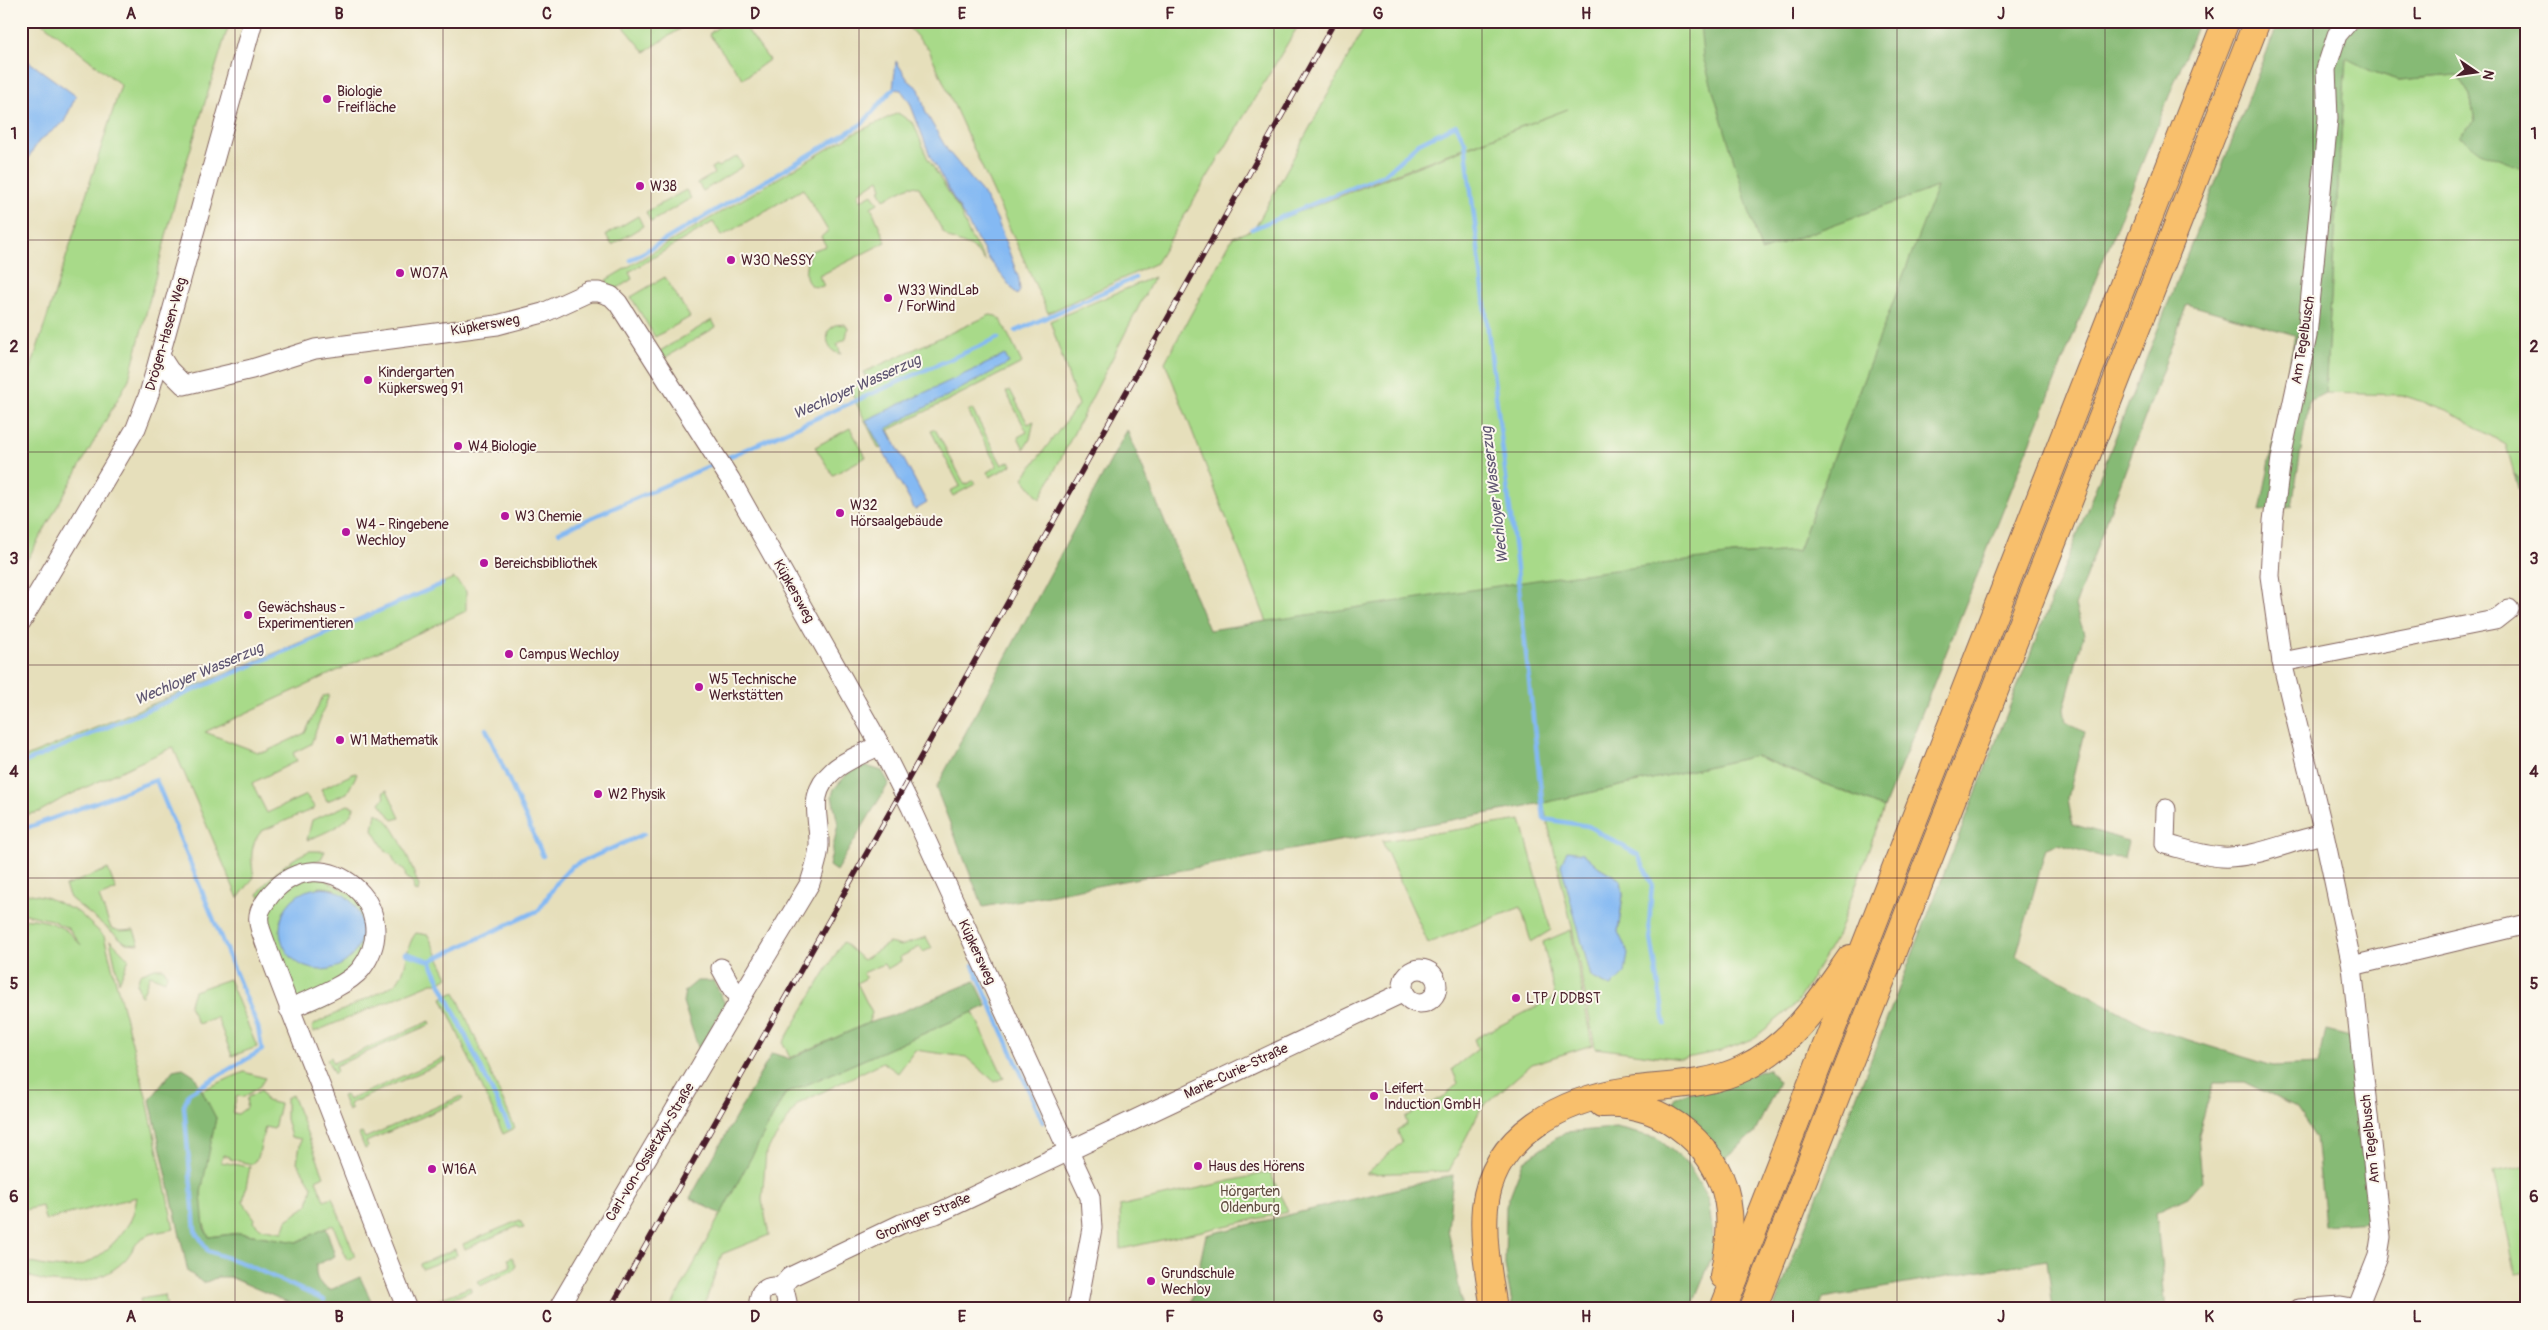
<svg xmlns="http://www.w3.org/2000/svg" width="2548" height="1330" viewBox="0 0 2548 1330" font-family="Pangolin,sans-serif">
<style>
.green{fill:#a8da89;stroke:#797c5a;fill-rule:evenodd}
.forest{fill:#86ba75;stroke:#686c50}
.water{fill:#84b9f3;stroke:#676c8f}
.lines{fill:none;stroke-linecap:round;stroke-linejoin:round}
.stream{stroke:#84b9f3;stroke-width:4.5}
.minor-casing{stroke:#81625d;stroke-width:21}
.highway-casing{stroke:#81625d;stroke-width:28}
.minor{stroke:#fff;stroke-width:19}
.highway{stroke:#f8bf6c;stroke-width:26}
.rail-casing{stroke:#4a1f2b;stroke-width:5.5}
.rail{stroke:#fbf7ec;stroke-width:4;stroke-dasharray:11;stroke-linecap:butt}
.grid{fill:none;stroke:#4a1f2b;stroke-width:1;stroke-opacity:0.55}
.poi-dot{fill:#b5179e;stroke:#fbf7ec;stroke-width:2}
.labels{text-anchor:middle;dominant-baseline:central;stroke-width:4;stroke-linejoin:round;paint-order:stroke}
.poi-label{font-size:14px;fill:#4a1f2b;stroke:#fbf7ec;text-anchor:start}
.street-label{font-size:14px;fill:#4a1f2b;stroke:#fbf7ec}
.park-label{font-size:14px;fill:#624e42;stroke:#fbf7ec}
.water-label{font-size:15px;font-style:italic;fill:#5e5571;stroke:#fbf7ec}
.neatline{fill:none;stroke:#4a1f2b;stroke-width:2}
.grid-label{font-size:16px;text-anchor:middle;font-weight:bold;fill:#4a1f2b}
</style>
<rect width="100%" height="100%" fill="#fbf7ec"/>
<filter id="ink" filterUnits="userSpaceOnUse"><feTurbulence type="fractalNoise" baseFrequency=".02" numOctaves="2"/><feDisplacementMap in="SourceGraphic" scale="10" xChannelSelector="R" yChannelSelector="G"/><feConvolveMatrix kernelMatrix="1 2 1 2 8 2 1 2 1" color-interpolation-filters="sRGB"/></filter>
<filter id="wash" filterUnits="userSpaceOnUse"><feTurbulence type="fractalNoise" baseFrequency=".0096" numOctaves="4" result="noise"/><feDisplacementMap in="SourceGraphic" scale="20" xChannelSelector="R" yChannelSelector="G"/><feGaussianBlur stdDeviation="1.12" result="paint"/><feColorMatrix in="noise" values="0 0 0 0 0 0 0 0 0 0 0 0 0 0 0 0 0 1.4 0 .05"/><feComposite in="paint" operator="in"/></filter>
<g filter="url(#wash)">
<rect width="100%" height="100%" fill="#e6dfbb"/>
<g class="green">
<polygon points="40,21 230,21 178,190 129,379 21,571 21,399 121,85"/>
<polygon points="619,21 692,21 645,52"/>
<polygon points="726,21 741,21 769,60 743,79 709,34"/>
<polygon points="903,21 1301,21 1156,263 1048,313 929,50"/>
<polygon points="1368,21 1704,21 1700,23 1761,251 1938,186 1798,551 1733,555 1267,622 1165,362 1233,237 1568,109 1256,226"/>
<polygon points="2346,57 2371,71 2399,80 2457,75 2470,95 2475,121 2459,137 2527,170 2527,485 2514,474 2506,445 2447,410 2402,395 2325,393"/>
<path d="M898,113l16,11 13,33 33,54 10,25 16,26 -14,-15 -23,-9 -6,-6 -24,-45 -9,-1 -26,13 -5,-9 3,-2 -3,-9 -21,14 2,8 12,-7 6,9 -7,4 15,35 -67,34 5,10c-24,7 -20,-23 -13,-35l15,-5 -5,-9 7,-6 -25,-42 -81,47 -9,-14 -84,50 3,7 -19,12 -7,-11 247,-146z"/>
<polygon points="737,156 743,166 703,191 698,183 714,174 711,168 716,165 718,167"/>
<polygon points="686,190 691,198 651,222 646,212"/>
<polygon points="638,216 643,226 612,245 606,235"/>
<polygon points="665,277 690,317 655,337 631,297"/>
<polygon points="1154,277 1040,499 1023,478 1078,405 1050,321"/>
<polygon points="990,315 996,316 1001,320 1022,363 889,430 894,440 879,449 849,388 868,381 864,372"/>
<polygon points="712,320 716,327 661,360 660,351"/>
<path d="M844,324l4,3 -2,12 -9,5 4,10c-12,-2 -15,-11 -13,-23l7,-6z"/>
<polygon points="1010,390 1028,424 1034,421 1030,439 1024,449 1018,437 1027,432 1006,392"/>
<polygon points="972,409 1002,465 1010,461 1012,465 990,477 987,472 997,466 968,411"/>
<polygon points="850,428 866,457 833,475 815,447"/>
<polygon points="935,429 965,485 973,480 975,484 953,496 950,491 960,486 931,431"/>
<path d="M454,578l12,13v20l-261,121 52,20h8l40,-19 18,-37 6,-1 -18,49 -18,9 4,8 -45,22 15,30 39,-18 9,13 -53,23c-13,13 -11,30 -8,46l-16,21 -65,-151 -110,51 -24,14 -18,4v-57z"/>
<path d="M1756,756l128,52 -46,126 -42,70 -43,35 -32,12 -40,8 -86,-11 -23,-121 -29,-124zM1583,854l16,13 22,13 2,15 -5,37z"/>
<polygon points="355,773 357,774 347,793 327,801 321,789"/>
<polygon points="387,790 400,818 393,820 380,803 385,797 383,792"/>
<path d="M348,805l6,2c-4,17 -32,27 -47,33l5,-20z"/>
<path d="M376,813c20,6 35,54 43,73l-1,6 -4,-1 -1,-9 -7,-4 -2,-9 -8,-4 -5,-12 -5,-1 -13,-22z"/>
<polygon points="1521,820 1551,930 1531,942 1521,907 1428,943 1382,841"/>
<path d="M310,851h15l-4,8 -20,7 -40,31 -3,-2c8,-17 36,-39 52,-44z"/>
<polygon points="108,869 116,890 99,897 111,928 120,931 134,930 139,944 126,943 107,928 70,898 65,886"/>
<path d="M311,872l58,32 -8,65 -72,40 -30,-100zM321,887l15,2 -56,33c8,-22 19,-30 41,-35z"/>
<path d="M21,892l25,5 32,15 26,24 43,164 27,129c-8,2 -22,3 -30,8 -8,4 -13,17 -19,23 -28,28 -71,28 -104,13v-13c17,5 33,9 50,7 24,-2 46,-25 58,-44 5,-7 6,-18 8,-26l-92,23 -3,-14 -21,5v-292c15,-2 34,4 46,12 5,4 10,10 14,14l-12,-16 -18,-9 -30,-7z"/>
<polygon points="1571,930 1592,1045 1532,1064 1481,1108 1449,1171 1366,1174 1402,1142 1397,1130 1407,1124 1405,1117 1445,1096 1458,1083 1452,1069 1478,1049 1474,1039 1555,997 1543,942"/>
<path d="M416,933l12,2 20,42 -9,6h-7l-118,49 -2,-4 3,-4c12,-7 77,-36 82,-42 13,-17 7,-35 19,-49z"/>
<polygon points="926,937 932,948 923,952 920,947 900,957 901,961 887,969 884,964 863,973 866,978 857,983 872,1013 868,1023 790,1058 783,1043 843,942 863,960 889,943 901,946"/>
<polygon points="110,940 129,959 119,982"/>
<polygon points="155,968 163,968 167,974 165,981 150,975 142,996 140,995 137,984 140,974"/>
<polygon points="229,979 257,1047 232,1056 217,1017 198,1024 189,1006 194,991"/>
<polygon points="455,992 515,1128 503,1134 442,998"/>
<polygon points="336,996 338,1001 310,1015 308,1010"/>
<polygon points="973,1012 1004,1078 995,1082 966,1057 915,1050 898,1073 883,1062 798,1104 766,1152 762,1200 769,1235 722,1254 703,1309 670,1309 785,1094"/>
<polygon points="430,1021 431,1024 335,1066 337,1072 334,1074 327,1059 331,1057 333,1063"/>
<polygon points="444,1058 446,1061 349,1104 352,1109 348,1111 342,1096 345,1095 348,1100"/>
<path d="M244,1072l21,6 -5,8 -16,11 -7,-1 -5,17 6,1 8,-6 1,-10 14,-8 5,11 14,3 -6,25 -9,-2 -7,31 -7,6 -21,-5v-2l-7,-2 -2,7 29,5 -7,35 12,17 -1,3 6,6 23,4 4,-12 21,-15 4,-19 -15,-24 4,-23 -10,-2 -5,-18v-21l6,-3 32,81 -8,4 8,20 8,-3 23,59 -8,4 -14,-35 -36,17 -57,-9 -31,4c-18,-35 -1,-82 7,-119l-16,-27z"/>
<polygon points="461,1096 463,1099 366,1142 368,1147 365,1149 359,1134 362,1133 365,1138"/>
<polygon points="2527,1165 2527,1272 2516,1274 2494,1172"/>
<polygon points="1270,1172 1288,1212 1121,1249 1120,1206"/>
<polygon points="520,1220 524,1228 520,1229 518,1226 465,1249 463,1244"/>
<polygon points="455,1249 457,1255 422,1269 420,1264"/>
<polygon points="512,1257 516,1265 514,1270 480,1286 478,1281 511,1266 508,1259"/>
<polygon points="470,1287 471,1291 439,1304 437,1300"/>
<polygon points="165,1295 167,1309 142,1309 140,1299"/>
</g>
<g class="forest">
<polygon points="1704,21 2199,21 1884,808 1756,756 1543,803 983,907 936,788 1127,430 1209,630 1543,579 1733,555 1798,551 1937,187 1761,251 1703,57 1700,23"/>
<polygon points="2279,21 2527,21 2527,170 2480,152 2459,136 2475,121 2470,95 2457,75 2399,80 2371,71 2346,58 2325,393 2309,401 2292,506 2260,511 2295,335 2187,304 2075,606 2084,633 2064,709 2066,722 2084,732 2068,798 2072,824 2128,841 2124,858 2103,857 2058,844 2046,848 2016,956 2150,1028 2273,1066 2319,1064 2326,1030 2354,1037 2371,1222 2325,1225 2316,1137 2295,1107 2244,1082 2214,1082 2198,1134 2202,1181 2188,1197 2156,1212 2166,1309 2053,1309 2047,1260 1823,1298 1819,1309 1773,1309"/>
<polygon points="2514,474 2527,485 2527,518"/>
<polygon points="866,766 882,771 889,783 836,871 829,866 838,824 832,796 834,789 849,772"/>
<polygon points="697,981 714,981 725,1004 699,1050 683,1002 685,991"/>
<polygon points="975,981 987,1006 785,1094 721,1214 690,1198 772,1053 790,1059 868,1023 891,1016"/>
<path d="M183,1068l11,7 22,43 -15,75 3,35 5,9 31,-4 57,9 29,-14 9,28 -19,9c-1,13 2,19 14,25l30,-13 15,32h-72l-73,-32h-12l-14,6 -16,-11 -38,-172 23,-30z"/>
<polygon points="1768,1069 1779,1082 1754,1134 1722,1160 1669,1110 1675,1097"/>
<polygon points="1616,1128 1657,1138 1687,1163 1708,1199 1715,1250 1691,1309 1513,1309 1505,1265 1506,1206 1523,1162 1565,1132"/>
<polygon points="1453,1175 1448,1229 1463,1309 1190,1309 1206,1235"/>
</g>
<g class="water">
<polygon points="21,56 76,96 64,122 39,141 21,169"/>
<polygon points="896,61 908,80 919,89 926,113 938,134 948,151 982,192 997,219 1019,279 1020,291 1017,295 988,258 951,194 931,158 910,103 901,90 893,89"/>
<polygon points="1005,355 1009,363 887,428 927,503 915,510 866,420"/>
<polygon points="1567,851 1583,853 1599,867 1621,880 1623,895 1618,932 1628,953 1625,973 1611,987 1591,977 1561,865"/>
<circle cx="321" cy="929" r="41"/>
</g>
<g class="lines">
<g class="stream">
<polyline points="1252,229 1385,174 1419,143 1456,125 1465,142 1515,551 1544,819 1588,826 1638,855 1652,884 1649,926 1665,1024"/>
<polyline points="631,260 862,124 893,89"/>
<polyline points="1016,331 1135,278"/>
<polyline points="726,458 998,338"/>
<polyline points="559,532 716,463"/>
<polyline points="486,729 543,856"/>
<polyline points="21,764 442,584"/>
<polyline points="21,830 156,780 258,1027 262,1050 189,1093 184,1106 195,1230 208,1251 245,1264 324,1300"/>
<polyline points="405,953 430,961 509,1127"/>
<polyline points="430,961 539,910 558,881 572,866 644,834"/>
<polyline points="973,965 1043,1122"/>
</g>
</g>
</g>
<g filter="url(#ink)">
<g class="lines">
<g class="minor-casing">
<g id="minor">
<polyline points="2349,21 2337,35 2326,69 2328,118 2307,336 2281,458 2273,521 2270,576 2282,662 2324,834 2352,966 2381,1237 2378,1256 2357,1309"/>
<polyline points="160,356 169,370 184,385 252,369 315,349 497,325 543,313 589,292 599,292 611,296 618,303 730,479 880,745 911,807 1068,1150 1090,1197 1092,1228 1077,1309"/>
<polyline points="21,622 136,428 149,394 253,21"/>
<polyline points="2282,662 2495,620 2509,609"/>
<path d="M2166,809l-1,35c19,5 38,12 57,13 31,2 71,-17 102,-23"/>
<polyline points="2352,966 2527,924"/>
<circle cx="1420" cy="986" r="17"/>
<path d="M742,996l68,-113c4,-12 8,-24 9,-37 1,-30 -13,-51 14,-75 12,-11 32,-18 47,-26"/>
<path d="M289,1009c20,-9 58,-23 72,-40 48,-62 -39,-135 -90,-75 -10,13 -16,20 -10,37 19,54 40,106 61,159 29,73 55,146 85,219"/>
<polyline points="780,1288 790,1277 901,1224 936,1214 1404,992"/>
<polyline points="558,1309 742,996 733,990 721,968"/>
<path d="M761,1309l-2,-8 2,-8c8,-8 16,-8 24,0l2,9 -2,7"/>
<polyline points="2299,1309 2341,1306 2358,1309"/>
</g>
</g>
<g class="highway-casing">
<g id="highway">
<path d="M1602,1104c62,-5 122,46 127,108 2,22 -2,43 -6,64"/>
<path d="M1494,1309c-5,-34 -12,-68 -9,-102 8,-73 79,-108 144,-117 38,-5 79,-4 115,-22 49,-24 75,-66 106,-110"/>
<polyline points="1723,1309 2226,21"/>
<polyline points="1753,1309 2257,21"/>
</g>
</g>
<use href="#minor" class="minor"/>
<use href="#highway" class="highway"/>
<g class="rail-casing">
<polyline id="rail" points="610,1309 1335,21"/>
</g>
<use href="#rail" class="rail"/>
</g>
</g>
<path class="grid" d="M235,21v1288M443,21v1288M651,21v1288M859,21v1288M1066,21v1288M1274,21v1288M1482,21v1288M1690,21v1288M1897,21v1288M2105,21v1288M2313,21v1288M21,240h2506M21,452h2506M21,665h2506M21,878h2506M21,1090h2506"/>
<g class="poi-dot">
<circle cx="327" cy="99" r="5"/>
<circle cx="640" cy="186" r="5"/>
<circle cx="731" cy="260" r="5"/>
<circle cx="400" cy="273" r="5"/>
<circle cx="888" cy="298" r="5"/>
<circle cx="368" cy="380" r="5"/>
<circle cx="458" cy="446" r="5"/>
<circle cx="840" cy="513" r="5"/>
<circle cx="505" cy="516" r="5"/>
<circle cx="346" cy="532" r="5"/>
<circle cx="484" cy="563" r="5"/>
<circle cx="248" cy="615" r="5"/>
<circle cx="509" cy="654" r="5"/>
<circle cx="699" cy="687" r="5"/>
<circle cx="340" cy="740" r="5"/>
<circle cx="598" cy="794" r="5"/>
<circle cx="1516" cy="998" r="5"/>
<circle cx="1374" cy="1096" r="5"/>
<circle cx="1198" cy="1166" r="5"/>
<circle cx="432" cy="1169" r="5"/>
<circle cx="1151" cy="1281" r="5"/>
</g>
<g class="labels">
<g class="poi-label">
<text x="337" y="91">Biologie<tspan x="337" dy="16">Freifläche</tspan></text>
<text x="650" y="186">W38</text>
<text x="741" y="260">W30 NeSSY</text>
<text x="410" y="273">W07A</text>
<text x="898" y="290">W33 WindLab<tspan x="898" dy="16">/ ForWind</tspan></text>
<text x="378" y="372">Kindergarten<tspan x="378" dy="16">Küpkersweg 91</tspan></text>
<text x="468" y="446">W4 Biologie</text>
<text x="850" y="505">W32<tspan x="850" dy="16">Hörsaalgebäude</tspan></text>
<text x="515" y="516">W3 Chemie</text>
<text x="356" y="524">W4 - Ringebene<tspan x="356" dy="16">Wechloy</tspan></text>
<text x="494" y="563">Bereichsbibliothek</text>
<text x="258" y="607">Gewächshaus -<tspan x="258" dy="16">Experimentieren</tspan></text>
<text x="519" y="654">Campus Wechloy</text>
<text x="709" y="679">W5 Technische<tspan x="709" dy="16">Werkstätten</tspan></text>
<text x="350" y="740">W1 Mathematik</text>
<text x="608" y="794">W2 Physik</text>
<text x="1526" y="998">LTP / DDBST</text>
<text x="1384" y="1088">Leifert<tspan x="1384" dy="16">Induction GmbH</tspan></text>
<text x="1208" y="1166">Haus des Hörens</text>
<text x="442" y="1169">W16A</text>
<text x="1161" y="1273">Grundschule<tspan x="1161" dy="16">Wechloy</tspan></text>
</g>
<g class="street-label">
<text transform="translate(485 325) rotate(-10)">Küpkersweg</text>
<text transform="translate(166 334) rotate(-74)">Drögen-Hasen-Weg</text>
<text transform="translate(2303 340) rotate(-81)">Am Tegelbusch</text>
<text transform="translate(794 591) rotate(61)">Küpkersweg</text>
<text transform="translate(977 952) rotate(65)">Küpkersweg</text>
<text transform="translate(1236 1071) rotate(-25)">Marie-Curie-Straße</text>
<text transform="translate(2370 1139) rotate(-96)">Am Tegelbusch</text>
<text transform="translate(650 1152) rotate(-59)">Carl-von-Ossietzky-Straße</text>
<text transform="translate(923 1217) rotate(-23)">Groninger Straße</text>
</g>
<g class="park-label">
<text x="1250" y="1191">Hörgarten<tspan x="1250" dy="16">Oldenburg</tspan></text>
</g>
<g class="water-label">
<text transform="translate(857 387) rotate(-24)">Wechloyer Wasserzug</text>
<text transform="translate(1495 495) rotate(-97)">Wechloyer Wasserzug</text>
<text transform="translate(199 674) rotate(-23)">Wechloyer Wasserzug</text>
</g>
</g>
<rect width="2548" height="1330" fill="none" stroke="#fbf7ec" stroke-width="55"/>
<g transform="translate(2476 72) rotate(103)" stroke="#fbf7ec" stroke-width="4" paint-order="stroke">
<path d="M0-4L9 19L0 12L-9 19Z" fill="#4a1f2b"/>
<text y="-8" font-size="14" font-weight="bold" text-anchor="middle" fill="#4a1f2b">N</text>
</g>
<rect x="28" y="28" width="2492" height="1274" class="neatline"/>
<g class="grid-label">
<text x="131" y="19">A</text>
<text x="339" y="19">B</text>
<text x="547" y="19">C</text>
<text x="755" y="19">D</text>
<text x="962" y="19">E</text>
<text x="1170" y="19">F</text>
<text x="1378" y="19">G</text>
<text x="1586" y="19">H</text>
<text x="1793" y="19">I</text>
<text x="2001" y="19">J</text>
<text x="2209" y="19">K</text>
<text x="2417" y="19">L</text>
<text x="14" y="139">1</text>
<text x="2534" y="139">1</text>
<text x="14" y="352">2</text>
<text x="2534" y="352">2</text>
<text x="14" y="564">3</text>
<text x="2534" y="564">3</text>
<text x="14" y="777">4</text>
<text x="2534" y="777">4</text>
<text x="14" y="989">5</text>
<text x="2534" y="989">5</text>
<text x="14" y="1202">6</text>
<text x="2534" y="1202">6</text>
<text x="131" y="1322">A</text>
<text x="339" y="1322">B</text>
<text x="547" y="1322">C</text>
<text x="755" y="1322">D</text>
<text x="962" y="1322">E</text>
<text x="1170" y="1322">F</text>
<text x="1378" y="1322">G</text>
<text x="1586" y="1322">H</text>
<text x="1793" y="1322">I</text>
<text x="2001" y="1322">J</text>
<text x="2209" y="1322">K</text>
<text x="2417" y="1322">L</text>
</g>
</svg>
